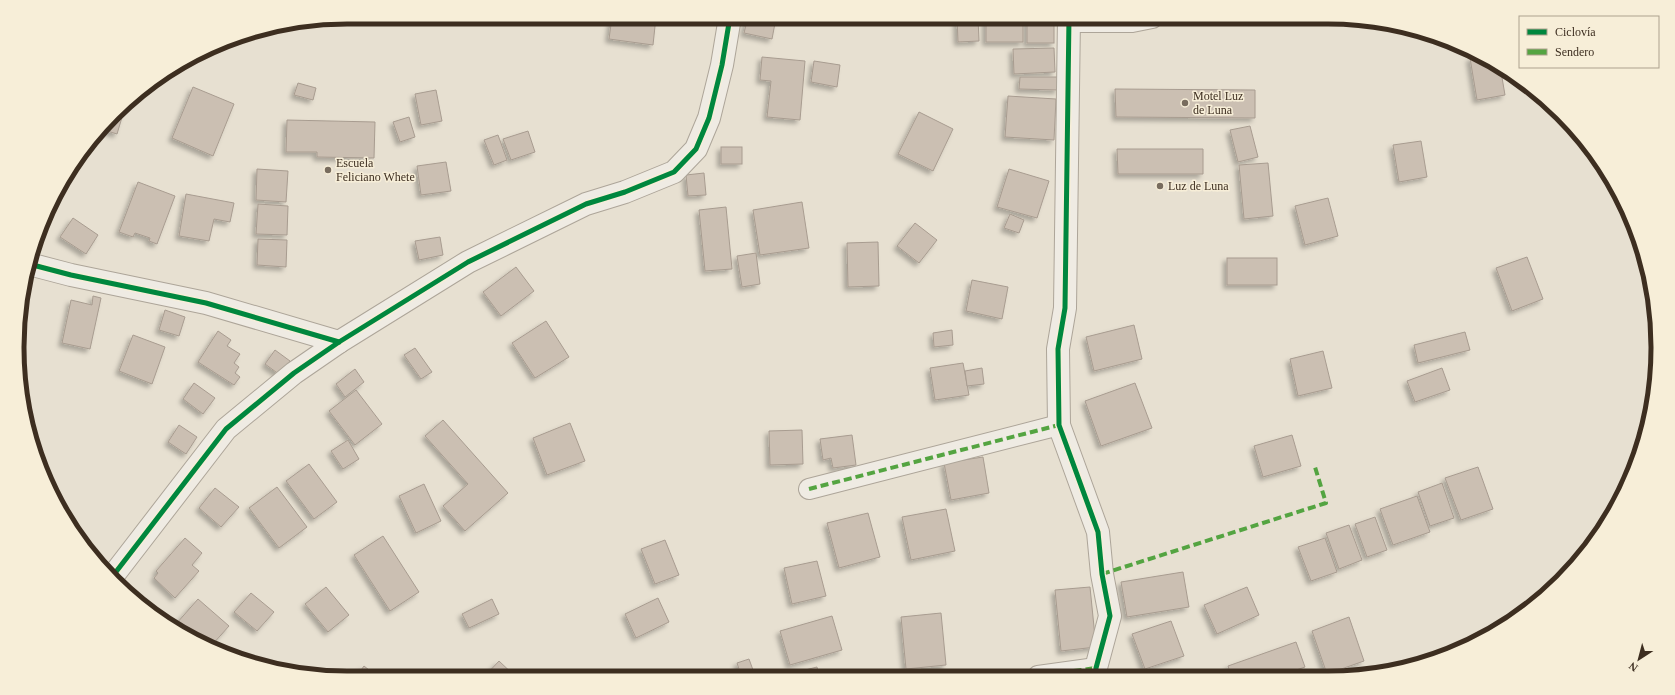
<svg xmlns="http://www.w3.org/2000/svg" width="1675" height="695" viewBox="0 0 1675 695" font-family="'Times New Roman',serif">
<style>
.building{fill:#cbbfb2;stroke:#a89c90;filter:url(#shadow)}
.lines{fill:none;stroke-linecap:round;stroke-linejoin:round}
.pedestrian-casing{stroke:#ada599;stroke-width:22}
.minor-casing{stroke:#ada599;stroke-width:24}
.pedestrian{stroke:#efebe3;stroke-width:20}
.minor{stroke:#efebe3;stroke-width:22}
.quiet{stroke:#54a441;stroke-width:4;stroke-dasharray:8 4;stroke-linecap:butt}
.cycleway-casing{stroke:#f7eed8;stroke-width:8}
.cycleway{stroke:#00873e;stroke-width:5}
.poi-dot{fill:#786c5e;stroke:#f7eed8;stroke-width:1.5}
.labels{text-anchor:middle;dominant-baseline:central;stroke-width:3;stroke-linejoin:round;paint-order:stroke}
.poi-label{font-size:12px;fill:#3d2e20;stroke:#f7eed8;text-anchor:start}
.rim{fill:none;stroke:#3d2e20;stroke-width:5}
</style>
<defs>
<filter id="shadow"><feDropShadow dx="-3.5" dy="3.5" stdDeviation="2" flood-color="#0004"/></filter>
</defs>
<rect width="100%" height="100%" fill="#e7e0d1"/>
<g class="building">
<polygon points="612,17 656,17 653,45 609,39"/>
<polygon points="748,17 776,18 772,39 744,33"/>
<polygon points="957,17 978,17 979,41 958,42"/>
<rect x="986" y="17" width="37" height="25"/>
<rect x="1027" y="17" width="27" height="26"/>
<polygon points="1054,48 1055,72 1014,74 1013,49"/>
<polygon points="1481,56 1500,66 1505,95 1477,100 1470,58"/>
<polygon points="762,57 805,61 800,120 767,117 771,81 760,80"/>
<polygon points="814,61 840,65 837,87 811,82"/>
<polygon points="1020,77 1058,77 1058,90 1019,89"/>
<polygon points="298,83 316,88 313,100 294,95"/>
<polygon points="193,87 234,104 213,156 172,138"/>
<polygon points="1115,89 1255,90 1255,118 1116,117"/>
<polygon points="436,90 442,121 421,125 415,94"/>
<polygon points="1008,96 1056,99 1054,140 1005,137"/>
<polygon points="126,104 117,134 104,130"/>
<polygon points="919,112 953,129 933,171 898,154"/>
<polygon points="409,117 415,137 400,142 393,122"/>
<polygon points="287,120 375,122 374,158 317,157 317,152 286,152"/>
<polygon points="1250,126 1258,157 1238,162 1230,130"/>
<polygon points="528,131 535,152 511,160 503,139"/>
<polygon points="498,135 507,160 494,165 484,140"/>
<polygon points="1421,141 1427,177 1399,182 1393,145"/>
<rect x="721" y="147" width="21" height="17"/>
<polygon points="1117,149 1203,149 1203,174 1118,174"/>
<polygon points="446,162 451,191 421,195 417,166"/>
<polygon points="1268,163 1273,216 1244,219 1239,165"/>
<polygon points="257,169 288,171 286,202 256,200"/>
<polygon points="1009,169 1049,181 1037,218 997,207"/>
<polygon points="704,173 706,195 688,196 686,175"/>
<polygon points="138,182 175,196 157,244 149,241 150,238 135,233 133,237 119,232"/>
<polygon points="186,194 234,203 230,222 214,219 209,241 179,236"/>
<polygon points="1328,198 1338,236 1305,245 1295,206"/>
<polygon points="802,202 809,248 760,255 753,210"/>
<polygon points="258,204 288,206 287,235 256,234"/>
<polygon points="726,207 732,269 705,271 699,210"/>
<polygon points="1010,214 1024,220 1019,233 1004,228"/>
<polygon points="73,218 98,235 86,254 60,237"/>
<polygon points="915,223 937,240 919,263 897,246"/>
<polygon points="440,237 443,255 419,260 415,241"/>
<polygon points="258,239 287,240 286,267 257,265"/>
<polygon points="878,242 879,286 848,287 847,243"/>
<polygon points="756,253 760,284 742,287 737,256"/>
<polygon points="1527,257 1543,299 1512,311 1496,268"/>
<rect x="1227" y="258" width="50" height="27"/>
<polygon points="516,267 534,291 501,316 483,292"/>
<polygon points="972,280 1008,287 1002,319 966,311"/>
<polygon points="93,296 101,298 90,349 62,343 71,300 92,305"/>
<polygon points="165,310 185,317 179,336 159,330"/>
<polygon points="20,311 26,313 21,329"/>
<polygon points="546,321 569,357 535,378 512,343"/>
<polygon points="1134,325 1142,359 1094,371 1086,337"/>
<polygon points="952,330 953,345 934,347 933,333"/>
<polygon points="218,331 231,340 227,346 240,354 234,363 239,367 235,373 240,377 234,385 198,362"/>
<polygon points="1465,332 1470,350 1418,363 1414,345"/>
<polygon points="133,335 165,347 152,384 119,371"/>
<polygon points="415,348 432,372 421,379 404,355"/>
<polygon points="275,350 290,361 280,375 265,364"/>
<polygon points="1323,351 1332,388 1298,396 1290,359"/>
<polygon points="963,363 969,395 935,400 930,368"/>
<polygon points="982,368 984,384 967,386 965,371"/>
<polygon points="1442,368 1450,390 1415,402 1407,381"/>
<polygon points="355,369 364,382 345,397 336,384"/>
<polygon points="194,383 215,398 203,414 183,399"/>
<polygon points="1135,383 1152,428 1101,446 1085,401"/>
<polygon points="356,390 382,424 355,445 329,411"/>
<polygon points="443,420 508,493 465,531 443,506 468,484 425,436"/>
<polygon points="570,423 585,461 547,475 533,438"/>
<polygon points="179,425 197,437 186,454 168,442"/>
<polygon points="802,430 803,464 770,465 769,431"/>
<polygon points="852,435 856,465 833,468 831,458 823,460 820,439"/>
<polygon points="1292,435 1301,466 1263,477 1254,446"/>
<polygon points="348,440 359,459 343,469 331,451"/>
<polygon points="983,457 989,493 951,500 944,463"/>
<polygon points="309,464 337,502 314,519 286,481"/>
<polygon points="1478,467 1493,509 1461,520 1445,478"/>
<polygon points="1442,483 1454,518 1430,526 1418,492"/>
<polygon points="424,484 441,521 416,533 399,496"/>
<polygon points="277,487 307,527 279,548 249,508"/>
<polygon points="215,488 239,507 221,527 199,508"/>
<polygon points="1417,496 1430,532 1393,545 1380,509"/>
<polygon points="946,509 955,551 911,560 902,517"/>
<polygon points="868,513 880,557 839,568 827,523"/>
<polygon points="1375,517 1387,550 1367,557 1355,524"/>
<polygon points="1349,525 1362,560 1339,569 1326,533"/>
<polygon points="383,536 419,592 390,611 354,555"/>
<polygon points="185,538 202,553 192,565 199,571 175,598 154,578 158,573 156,571"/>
<polygon points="1325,538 1337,572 1311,581 1298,547"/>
<polygon points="665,540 679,575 655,584 641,549"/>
<polygon points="817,561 826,596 792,604 784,568"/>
<polygon points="1183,572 1189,607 1127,617 1121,582"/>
<polygon points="326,587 349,615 328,632 305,604"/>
<polygon points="1090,587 1096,647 1061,651 1055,590"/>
<polygon points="1247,587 1259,615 1217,634 1204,605"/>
<polygon points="251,593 274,612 257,631 234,612"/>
<polygon points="658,598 669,622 636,638 625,614"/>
<polygon points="198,599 229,626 212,645 181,628 176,624"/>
<polygon points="492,599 499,614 469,628 462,614"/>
<polygon points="941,613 946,665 906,669 901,617"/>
<polygon points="832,616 842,650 790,665 780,631"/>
<polygon points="1349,617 1364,661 1327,674 1312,631"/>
<polygon points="1171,621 1184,656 1145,669 1132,634"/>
<polygon points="1296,642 1305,667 1282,675 1231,676 1228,666"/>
<polygon points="749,659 753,670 741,675 737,663"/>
<polygon points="499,661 517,678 483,678"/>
<polygon points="364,666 379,678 355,678"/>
<polygon points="817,667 819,677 790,677 789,674"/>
</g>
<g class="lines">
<g class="pedestrian-casing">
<g id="pedestrian">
<polyline points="809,489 1059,425"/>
<polyline points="1038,676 1096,668"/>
</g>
</g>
<g class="minor-casing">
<g id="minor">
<polyline points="1069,17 1065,308 1058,349 1059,425 1098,532 1102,574 1110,616 1096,668 1096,676"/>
<polyline points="1069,21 1132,21 1152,17"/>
<polyline points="29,264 71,275 206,303 339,342"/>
<polyline points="112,577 226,429 294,373 339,342 468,262 586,204 625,192 674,172 696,149 709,118 722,65 730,17"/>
</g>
</g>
<use href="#pedestrian" class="pedestrian"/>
<use href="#minor" class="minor"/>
<g class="quiet">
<polyline points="809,489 1059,425"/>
<polyline points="1102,574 1326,503 1315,467"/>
<polyline points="1038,676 1096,668"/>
</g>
<g class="cycleway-casing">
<g id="cycleway">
<polyline points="1069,17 1065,308 1058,349 1059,425 1098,532 1102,574 1110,616 1096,668 1096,676"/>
<polyline points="29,264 71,275 206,303 339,342"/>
<polyline points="112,577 226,429 294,373 339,342 468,262 586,204 625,192 674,172 696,149 709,118 722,65 730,17"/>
</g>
</g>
<use href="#cycleway" class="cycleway"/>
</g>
<g class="poi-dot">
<circle cx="1185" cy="103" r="4"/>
<circle cx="328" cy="170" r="4"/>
<circle cx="1160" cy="186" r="4"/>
</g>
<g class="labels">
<g class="poi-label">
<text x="1193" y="96">Motel Luz<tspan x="1193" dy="14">de Luna</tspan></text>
<text x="336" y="163">Escuela<tspan x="336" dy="14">Feliciano Whete</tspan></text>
<text x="1168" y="186">Luz de Luna</text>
</g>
</g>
<path d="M0 0H1675V695H0ZM347 24H1328A323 323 0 0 1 1651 347V348A323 323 0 0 1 1328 671H347A323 323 0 0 1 24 348V347A323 323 0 0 1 347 24Z" fill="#f7eed8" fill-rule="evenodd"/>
<path class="rim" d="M347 24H1328A323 323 0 0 1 1651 347V348A323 323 0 0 1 1328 671H347A323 323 0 0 1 24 348V347A323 323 0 0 1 347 24Z"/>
<rect x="1519" y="16" width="140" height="52" fill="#f7eed8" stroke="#ada18e"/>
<rect x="1527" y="29" width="20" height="6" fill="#00873e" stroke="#ada18e"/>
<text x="1555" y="36" font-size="12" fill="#3d2e20">Ciclovía</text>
<rect x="1527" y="49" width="20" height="6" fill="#54a441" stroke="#ada18e"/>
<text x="1555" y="56" font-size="12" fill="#3d2e20">Sendero</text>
<g transform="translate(1639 659) rotate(216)" stroke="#f7eed8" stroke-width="3" paint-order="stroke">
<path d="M0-3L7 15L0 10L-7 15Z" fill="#3d2e20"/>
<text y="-6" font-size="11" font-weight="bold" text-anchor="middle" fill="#3d2e20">N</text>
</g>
</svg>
